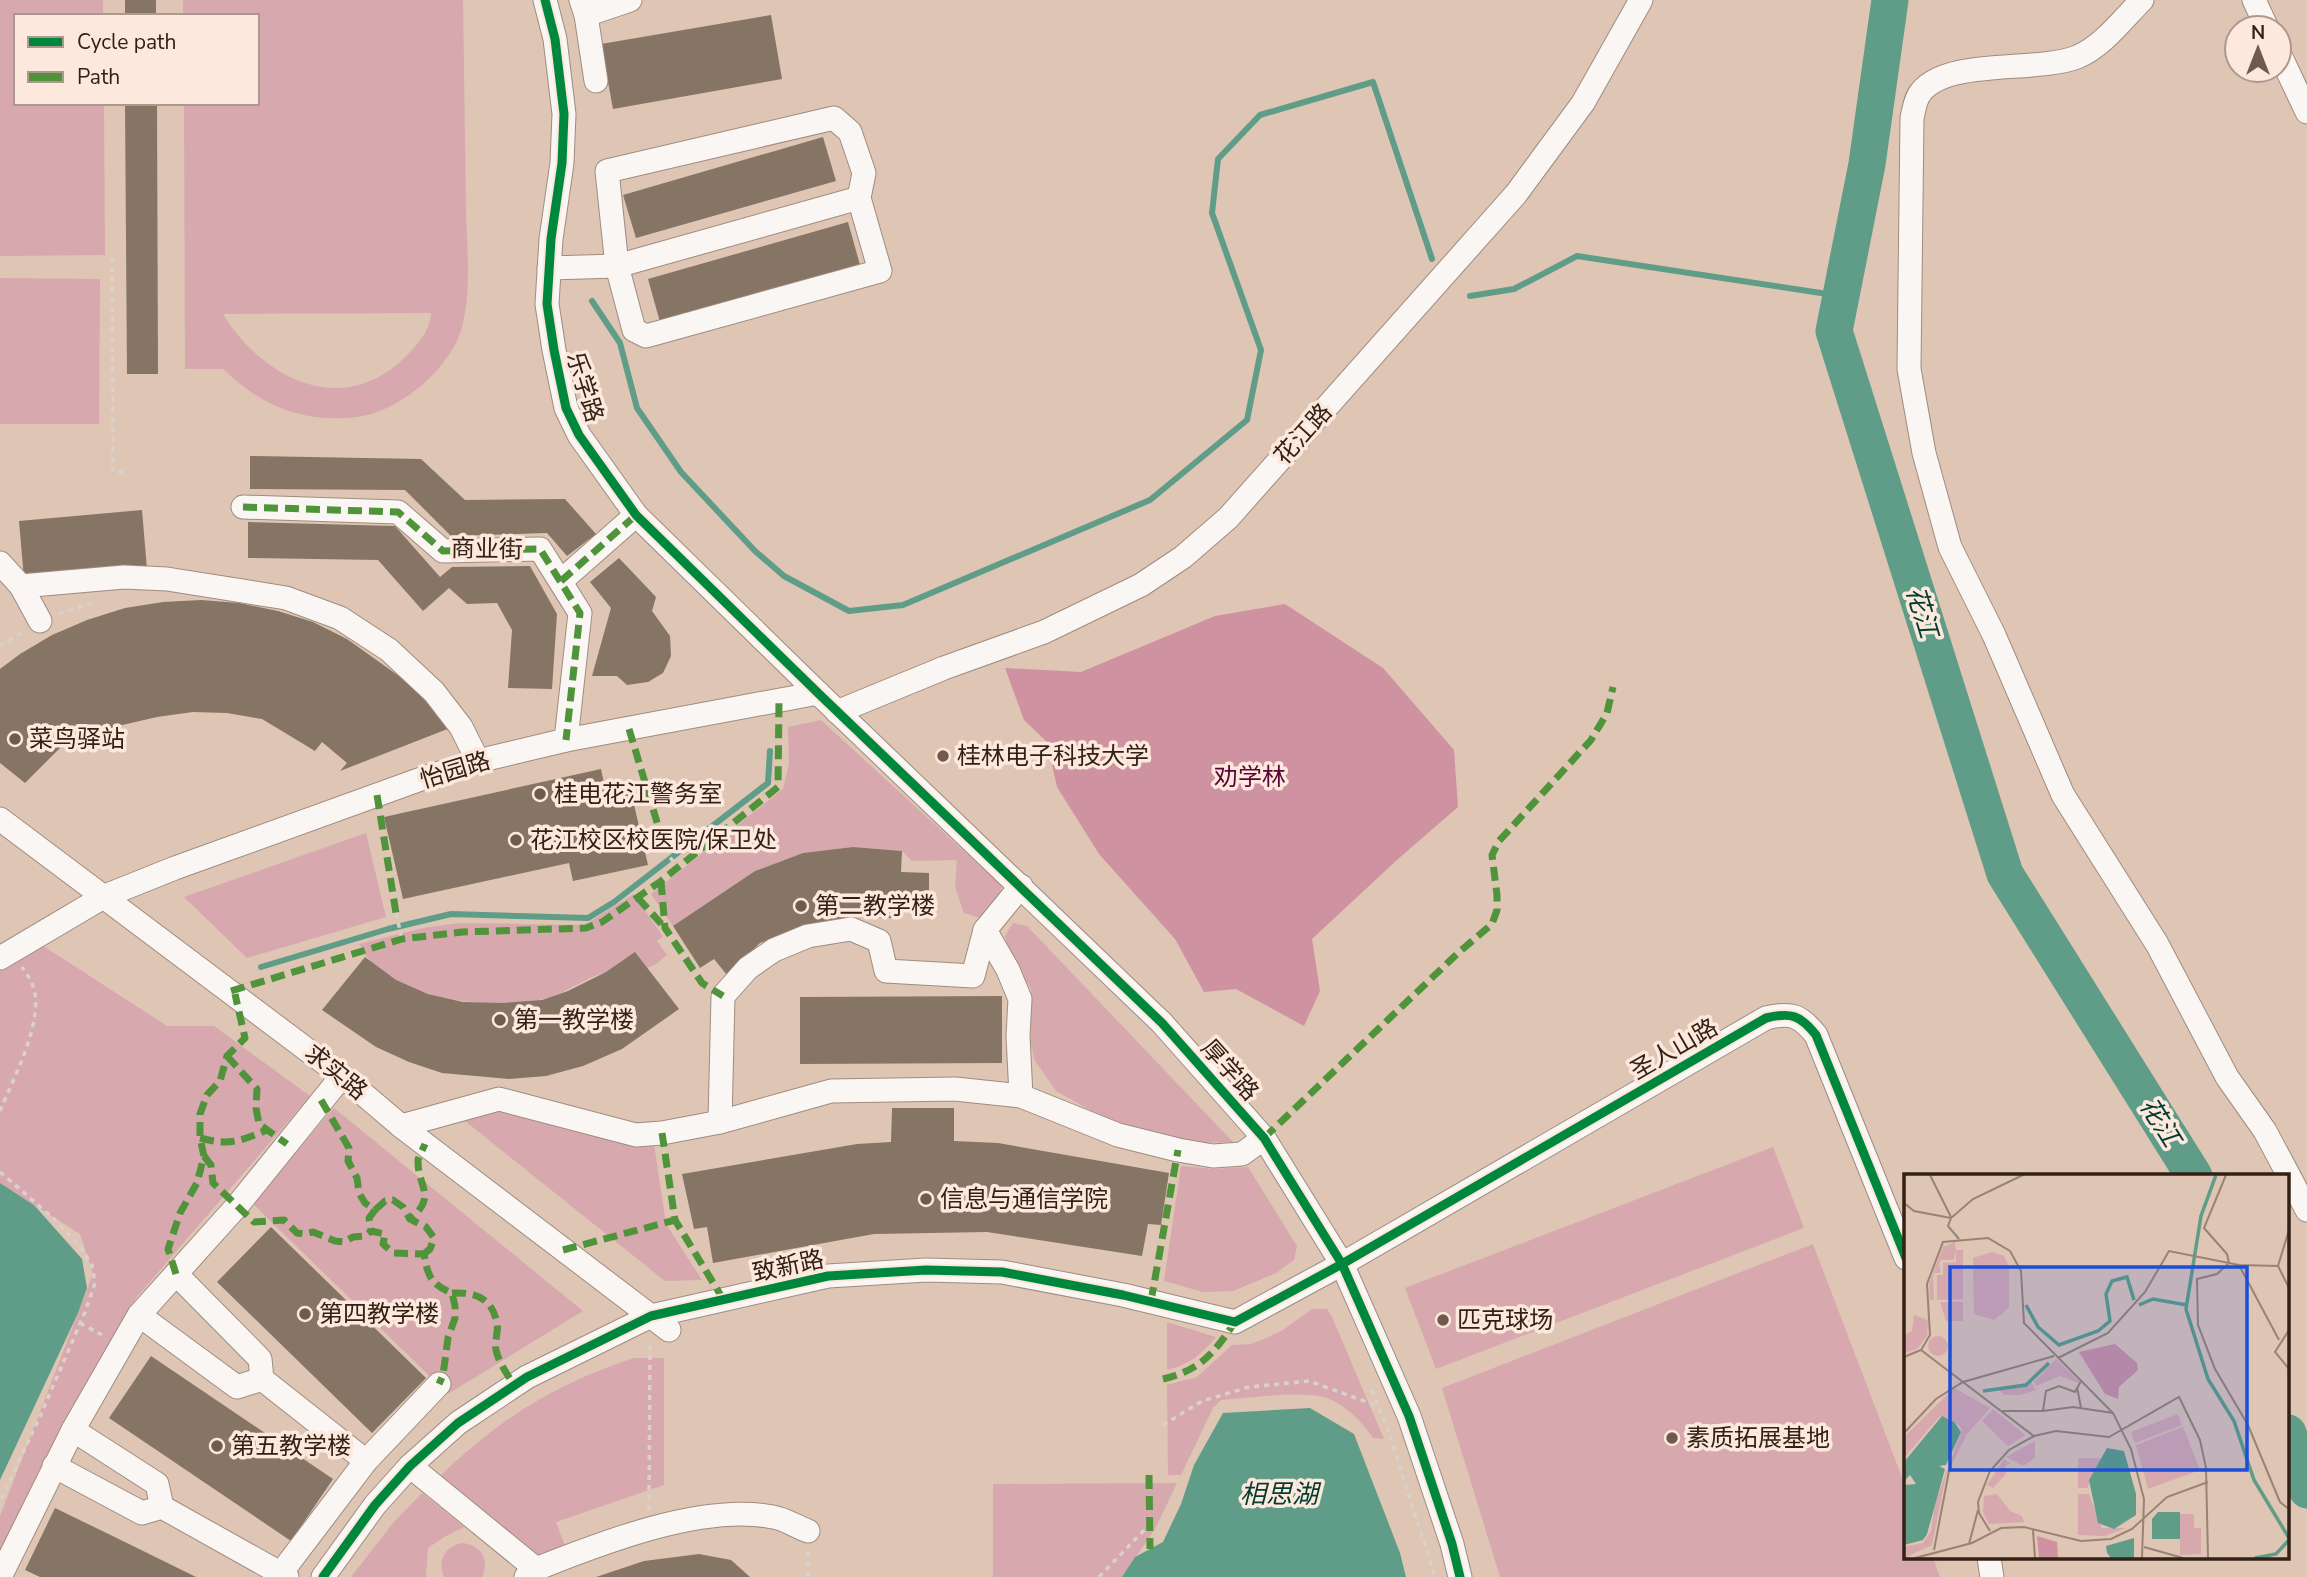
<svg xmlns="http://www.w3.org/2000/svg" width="2307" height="1577" viewBox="0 0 2307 1577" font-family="'Nunito Sans','Noto Sans SC',sans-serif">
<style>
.green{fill:#d8a8af;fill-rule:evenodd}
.forest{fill:#cf92a0}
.water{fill:#5f9d88}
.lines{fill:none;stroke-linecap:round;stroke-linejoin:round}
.stream{stroke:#5f9d88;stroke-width:6}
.river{stroke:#5f9d88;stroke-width:37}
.building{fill:#867564}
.minor-casing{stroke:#9f8c7f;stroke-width:25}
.path{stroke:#d9d1cc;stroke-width:3.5;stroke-dasharray:5 5;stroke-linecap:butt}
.minor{stroke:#faf6f4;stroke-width:23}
.quiet{stroke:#4f933b;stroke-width:7;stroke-dasharray:14 7;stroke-linecap:butt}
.cycleway-casing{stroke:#fce8dc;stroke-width:13}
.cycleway{stroke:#00873e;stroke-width:9}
.poi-dot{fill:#6f5a4d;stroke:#fce8dc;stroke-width:2.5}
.labels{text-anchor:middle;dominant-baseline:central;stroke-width:7;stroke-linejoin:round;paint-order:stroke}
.street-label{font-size:24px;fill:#332116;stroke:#fce8dc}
.poi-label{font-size:24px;fill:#332116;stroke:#fce8dc;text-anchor:start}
.park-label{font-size:24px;fill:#590434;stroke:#fce8dc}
.water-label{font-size:26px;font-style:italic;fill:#003c2f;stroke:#fce8dc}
.inset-river{fill:none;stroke:#5f9d88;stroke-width:3.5}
.inset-road{fill:none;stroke:#9a8375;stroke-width:2}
.view{fill:#1d4ed8;fill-opacity:0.15;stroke:#1d4ed8;stroke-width:3.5}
.inset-edge{fill:none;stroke:#332116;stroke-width:3.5}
</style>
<rect width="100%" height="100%" fill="#dec5b4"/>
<g class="green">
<polygon points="0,0 103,0 103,16 16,16 16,103 104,103 105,255 0,256"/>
<path d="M183,0h280c1,71 2,141 3,212 1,36 5,76 -3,111 -9,43 -63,89 -106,94 -56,6 -94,-10 -134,-48h-38l-1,-266h73v-87h-74zM431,313c-1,18 -14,33 -27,45 -62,61 -142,20 -181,-44z"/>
<polygon points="0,278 100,279 99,424 0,424"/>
<polygon points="821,720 1002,886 995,906 980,918 964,913 955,887 957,860 912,861 902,851 853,847 803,853 755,871 673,926 651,894 783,789 789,764 788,727"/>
<polygon points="366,833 386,917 247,958 184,897"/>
<path d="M634,894l29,43 -6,4 10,14c-5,4 -11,10 -17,12 -13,6 -30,2 -43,5 -22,5 -41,22 -64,27 -52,13 -160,-1 -184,-55l64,-16 36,-5 125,2z"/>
<polygon points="1013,923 1027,926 1233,1142 1193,1143 1142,1132 1097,1114 1056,1091 1035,1061 1031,1044 1031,989 1008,951 1005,936"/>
<polygon points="34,940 167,1026 214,1026 310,1096 136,1298 0,1564 0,1516 93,1274 80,1234 0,1183 0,968"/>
<polygon points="334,1108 583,1311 448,1394 252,1203"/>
<polygon points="500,1108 654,1144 666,1224 702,1280 665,1281 465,1121"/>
<polygon points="1773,1147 1804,1228 1436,1369 1405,1288"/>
<polygon points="1181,1166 1213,1169 1248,1167 1297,1246 1294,1260 1276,1273 1233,1291 1203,1292 1164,1281"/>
<polygon points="1813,1244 1906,1488 1906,1558 1933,1558 1940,1577 1500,1577 1442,1388"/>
<path d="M1312,1309h15l5,8 52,122 -11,-1c-11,-16 -27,-33 -46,-40 -25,-8 -78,0 -106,2l-8,8 -32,67h-13l-1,-90 30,-8 35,-32 19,-1 15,-6 17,-8z"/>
<path d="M1167,1322l49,15c-14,17 -26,27 -49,33z"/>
<path d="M634,1358h30v127l-108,37 9,24 -31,11 -98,-77c62,-60 116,-95 198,-122z"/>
<polygon points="1177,1483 1155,1529 1122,1577 993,1577 993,1484"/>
<polygon points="422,1493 464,1527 444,1537 428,1548 426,1577 351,1577 393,1523"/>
<path d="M462,1543c19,2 28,16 20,34h-38c-7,-16 1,-31 18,-34z"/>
</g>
<polygon class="forest" points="1285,604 1383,668 1454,750 1458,807 1398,859 1312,939 1320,991 1304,1026 1236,989 1204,992 1175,939 1099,854 1057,787 1047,742 1024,720 1005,668 1081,672 1215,616"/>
<g class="water">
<polygon points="0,1183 34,1205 82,1259 87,1288 78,1313 0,1480"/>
<polygon points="1310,1408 1354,1434 1400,1553 1406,1577 1122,1577 1135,1557 1163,1542 1181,1504 1194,1465 1223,1413"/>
</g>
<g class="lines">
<g class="stream">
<polyline points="1470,296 1514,289 1577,256 1841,296"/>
<polyline points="592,301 620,343 637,408 681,472 755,551 784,576 849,611 903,605 1150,500 1247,420 1261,350 1212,213 1218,159 1260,115 1373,82 1432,259"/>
<polyline points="261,967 388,929 451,914 588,918 614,902 768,783 770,751"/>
</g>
<g class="river">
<polyline points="1890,0 1867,164 1834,331 2005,874 2194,1176"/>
<polyline points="2288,1433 2307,1490"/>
</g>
</g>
<g class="building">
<rect x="125" y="0" width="31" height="16"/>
<polygon points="771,15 782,79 613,109 601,44"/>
<polygon points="125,103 157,103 158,374 127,374"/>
<polygon points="823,137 836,181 636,238 623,195"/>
<polygon points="848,222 860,265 660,322 648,279"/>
<polygon points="250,456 421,459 465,500 565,499 596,534 567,556 547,533 451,536 405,490 250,489"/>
<polygon points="142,510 147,569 24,579 19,521"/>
<polygon points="248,522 395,526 440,577 452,567 530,566 557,614 552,689 508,688 512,630 497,603 467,604 449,588 423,611 378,560 248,558"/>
<polygon points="619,558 656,597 652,611 670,636 671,656 663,673 648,682 627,685 617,676 592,676 611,608 590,582"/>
<polygon points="201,600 239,603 278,611 313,622 347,639 410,684 450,728 340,771 347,763 322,742 315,751 262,719 227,713 193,712 157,717 118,726 81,744 74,751 66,742 25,783 0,763 0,669 20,654 52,635 87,620 125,608 163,602"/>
<polygon points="601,769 605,788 629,783 648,865 573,881 569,863 403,899 384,817"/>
<polygon points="853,847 902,851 901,872 929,873 929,895 900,894 899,918 852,917 812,925 760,943 727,975 714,959 700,968 673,926 755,871 803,853"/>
<polygon points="635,952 679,1009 622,1049 583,1066 546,1076 509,1079 442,1073 409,1062 376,1047 322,1010 365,957 396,980 428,994 463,1002 503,1003 542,1000 568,991 606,972"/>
<polygon points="1002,996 1002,1063 800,1064 800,997"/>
<polygon points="892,1108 954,1108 954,1141 998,1143 1169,1173 1161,1225 1148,1224 1142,1256 987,1232 874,1234 713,1263 707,1227 694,1229 682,1174 857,1144 891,1142"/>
<polygon points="271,1227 426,1378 372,1433 217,1282"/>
<polygon points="151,1356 333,1479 291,1541 109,1418"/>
<polygon points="55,1508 129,1544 196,1577 40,1577 25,1570"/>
<polygon points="699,1554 731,1560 750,1577 596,1577 644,1561"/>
</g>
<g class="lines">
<g class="minor-casing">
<g id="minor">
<polyline points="545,0 555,39 564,114 562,163 551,239 547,304 554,350 566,408 579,435 636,515 818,693 1162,1023 1264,1138 1342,1264 1409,1416 1452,1544 1460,1577"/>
<polyline points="581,0 586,15 596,81"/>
<path d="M2142,0c-19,19 -40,47 -65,57 -41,16 -129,1 -156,35 -6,7 -7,18 -9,26l-3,251 15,84 26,94 44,88 69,160 94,149 70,133 38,54 42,79"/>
<polyline points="2254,0 2267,28"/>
<polyline points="586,15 630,0"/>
<polyline points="2279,53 2307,112"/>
<polygon points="834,118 850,132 864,173 859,198 880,271 646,336 634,330 617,266 607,171"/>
<polyline points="549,268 617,266 859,198"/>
<polyline points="243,507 398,512 443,551 540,549 580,613 566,740"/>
<polyline points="0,563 21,586 40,621"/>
<polyline points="561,581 636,515"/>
<polyline points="21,586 124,577 167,579 286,598 340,618 389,650 434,692 461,727 478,761"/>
<polyline points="837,712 944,668 1044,632 1141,585 1183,557 1228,518 1516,194 1583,103 1641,0"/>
<polyline points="0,819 342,1076 401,1126 669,1330"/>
<polyline points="985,930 1008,970 1020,999 1018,1036 1021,1096"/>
<polyline points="0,958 105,896 175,868 421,779 478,761 566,740 818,693"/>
<polyline points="720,1122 831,1091 955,1089 1021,1096 1118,1135 1178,1150 1213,1156 1242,1154 1264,1138"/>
<polyline points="401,1126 499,1099 636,1135 662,1133 720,1122 723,996 748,968 774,950 808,936 851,929 879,941 886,971 973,976 985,930 1021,886"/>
<polyline points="176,1274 260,1359 262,1379 366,1461"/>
<polyline points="139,1315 237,1387 262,1379"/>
<polyline points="73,1430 157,1484 162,1507"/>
<polyline points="54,1466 142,1513 162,1507 287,1577"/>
<polyline points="410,1466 536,1569"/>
<polyline points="1989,1558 1992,1577"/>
<polyline points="0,1577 73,1430 139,1315 237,1206 342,1076"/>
<polyline points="278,1577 366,1461 439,1384"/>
<path d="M323,1577l52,-72 35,-39 48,-43 69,-46 124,-61 177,-40 98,-6 76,2 121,23 112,27 107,-58 424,-246c25,-6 34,-3 50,17l90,223"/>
<path d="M526,1577l10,-8c65,-26 167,-66 237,-52 12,2 24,10 35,14"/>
</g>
</g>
<g class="path">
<polyline points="112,257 113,472 126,472"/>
<polyline points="59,614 95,602"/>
<polyline points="0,646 24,631"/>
<polyline points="665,849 677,868"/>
<polyline points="396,913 402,939"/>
<path d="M0,1111c13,-32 45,-91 33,-125 -2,-7 -7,-13 -11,-19"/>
<polyline points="0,1172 52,1217 80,1246 92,1265 95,1283 85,1312 38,1421 0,1501"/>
<polyline points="80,1323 104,1336"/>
<polyline points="1372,1390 1390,1436 1435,1577"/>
<polyline points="1163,1425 1202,1401 1249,1387 1309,1381 1378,1406"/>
<polyline points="649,1510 650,1342"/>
<polyline points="808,1577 808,1551"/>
<polyline points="1099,1577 1150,1524"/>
</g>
<use href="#minor" class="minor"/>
<g class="quiet">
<polyline points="243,507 398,512 443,551 540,549 580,613 566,740"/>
<polyline points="561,581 636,515"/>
<polyline points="629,729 665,849"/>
<polyline points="377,795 396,913"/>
<polyline points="661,881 665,928 702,983 723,996"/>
<polyline points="638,898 665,928"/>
<polyline points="231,991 402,939 462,932 586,928 602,922 661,881 778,787 779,700"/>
<polyline points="227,1056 257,1089 256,1108 259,1124 287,1144"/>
<path d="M321,1100l28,48 -1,13 9,17 2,15 6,10 10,7 -6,8 2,13 14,3 -2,10 10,9 31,1c4,22 6,30 28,39l3,13v12l-7,20 -5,37 -4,9"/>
<polyline points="662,1133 675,1220 723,1299"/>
<path d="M200,1138c31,8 39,3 67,-8"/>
<polyline points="1264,1138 1458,953 1492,924 1497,910 1497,895 1492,855 1499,841 1591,740 1607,713 1613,687"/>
<polyline points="204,1156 211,1165 213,1183 254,1222 284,1220 297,1233 305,1234 313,1232 335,1241 344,1242 353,1237 365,1236 371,1231"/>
<polyline points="375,1210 385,1201 393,1200 403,1207 410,1219"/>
<polyline points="563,1250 675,1220"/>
<path d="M424,1254l6,-5 4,-11 -8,-11 -16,-8c28,-23 7,-33 8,-59 1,-4 5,-11 7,-16"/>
<polyline points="176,1274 168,1249 180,1213 197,1183 204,1156 200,1138 200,1114 207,1095 220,1081 227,1056 245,1038 235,994"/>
<path d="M452,1293c22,-1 40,4 45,30 2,8 -3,18 -1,27 3,13 11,24 18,35"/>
<polyline points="1151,1301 1178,1150"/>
<path d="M1163,1379c38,-9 51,-26 72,-57"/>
<polyline points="1149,1475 1150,1549"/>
</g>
<g class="cycleway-casing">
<g id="cycleway">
<polyline points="545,0 555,39 564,114 562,163 551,239 547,304 554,350 566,408 579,435 636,515 818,693 1162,1023 1264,1138 1342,1264 1409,1416 1452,1544 1460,1577"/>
<path d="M323,1577l52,-72 35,-39 48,-43 69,-46 124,-61 177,-40 98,-6 76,2 121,23 112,27 107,-58 424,-246c25,-6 34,-3 50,17l90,223"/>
</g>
</g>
<use href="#cycleway" class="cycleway"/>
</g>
<g class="poi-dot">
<circle cx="15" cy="739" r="7"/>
<circle cx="943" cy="756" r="7"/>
<circle cx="540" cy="794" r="7"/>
<circle cx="516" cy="840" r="7"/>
<circle cx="801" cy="906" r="7"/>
<circle cx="500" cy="1020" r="7"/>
<circle cx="926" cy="1199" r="7"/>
<circle cx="305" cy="1314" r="7"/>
<circle cx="1443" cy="1320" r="7"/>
<circle cx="1672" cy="1438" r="7"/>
<circle cx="217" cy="1446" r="7"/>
</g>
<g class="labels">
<g class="street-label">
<text transform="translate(585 387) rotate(73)">乐学路</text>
<text transform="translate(1303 434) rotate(-48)">花江路</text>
<text transform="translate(487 549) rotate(1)">商业街</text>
<text transform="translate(455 770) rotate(-17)">怡园路</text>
<text transform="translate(1674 1049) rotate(-30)">圣人山路</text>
<text transform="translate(1230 1070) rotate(48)">厚学路</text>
<text transform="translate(336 1072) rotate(39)">求实路</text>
<text transform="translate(788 1266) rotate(-12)">致新路</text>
</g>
<g class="poi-label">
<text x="29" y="739">菜鸟驿站</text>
<text x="957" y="756">桂林电子科技大学</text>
<text x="554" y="794">桂电花江警务室</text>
<text x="530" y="840">花江校区校医院/保卫处</text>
<text x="815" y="906">第二教学楼</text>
<text x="514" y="1020">第一教学楼</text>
<text x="940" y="1199">信息与通信学院</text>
<text x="319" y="1314">第四教学楼</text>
<text x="1457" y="1320">匹克球场</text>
<text x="1686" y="1438">素质拓展基地</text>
<text x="231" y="1446">第五教学楼</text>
</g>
<g class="park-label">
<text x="1250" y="777">劝学林</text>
</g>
<g class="water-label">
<text transform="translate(1922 612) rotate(73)">花江</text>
<text transform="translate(2160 1122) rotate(58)">花江</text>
<text x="1279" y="1494">相思湖</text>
</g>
</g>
<g transform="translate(1904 1174)">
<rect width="385" height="385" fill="#dec5b4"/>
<path d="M51,68l1,8h7v49l-26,1v-25h6v-12l13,-1v-12l-2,10h-13l-4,8 -2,5 5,-9v9h-6l-1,6 1,21h-4l-1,-16 14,-37zM88,78l12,4 5,10v42l-15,12 -20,-6 -1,-56zM36,128h23v19h-17zM10,141l14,5 -1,16 -10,13 -13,4v-18l8,-4zM24 172a10 10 0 1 1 20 0a10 10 0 1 1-20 0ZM152,185l23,22 -1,2 -18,-7 -24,10 -2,-4zM127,208l5,8 -16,5h-15l-9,-7zM50,214l36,20 -23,26 -21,42 -14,69 -28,13v-11l19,-4 8,-12 4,-29 27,-71 -2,-5 -20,-10 -36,42v-21zM89,235l32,26 -17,11 -26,-25zM274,240l4,11 -47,18 -4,-11zM279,253l17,43 -52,19 -12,-44zM131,267v17l-12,8 -17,-9zM174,284h23l-14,30h-9zM100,285l6,4 -5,3 1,8 -13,14 -6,-3zM93,320l13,17 12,5 2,6 -35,2 -6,-12 1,-16zM174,320h11l13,34h24l-21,8 -27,-1zM276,340h14v14h7v26l-21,1z" fill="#d8a8af"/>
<path d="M211,170l22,19 1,7 -19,17 -1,12 -13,-5 -26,-42zM133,362l20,6 1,16h-19z" fill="#cf92a0"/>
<path d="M38,242l12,6 7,10 -15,33 -7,1 6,3 -18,65 -4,6 -19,5v-60l12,-1 -6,-9 -6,6v-19zM203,274l17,3 12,43v21l-22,14 -16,-6 -9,-43zM254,338h22v27h-28v-20zM230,364v20h-23l-4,-5 -1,-7z" fill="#5f9d88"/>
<path class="inset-river" d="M312,1l-15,41 -15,93 22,70 26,42 20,59 35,58M122,131l12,22 21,18 39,-14 12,-10 -4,-27 6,-13 15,-4 7,23M235,131l14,-6 34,6M79,217l43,-6 23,-22M351,384l21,-4 13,-14"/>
<path class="inset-road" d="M26,1l21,42M322,1l-22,53 23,26 2,9 -12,11 -20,5 1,46 17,44 33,56 32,77 9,7M0,29l10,8 37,7M385,56l-11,36 11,22M55,65l-11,-13 3,-8 22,-19 50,-24M335,91l40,75M385,156l-14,22 14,17M17,176l114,87M0,183l17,-7 9,-15 -3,-51 16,-42 45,-4 22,13 11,20 3,52 89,90 18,36 13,50 -2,59M154,184l50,-25 37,-41 24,-41 70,14 39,1M173,213l4,21M98,237h41l3,-20 13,-5 16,6 6,-11M139,237l30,-4 40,6M0,259l32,-34 27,-17 91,-26M129,356l2,28M86,357l-11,-18 -1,-11 12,-31 19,-21 25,-14 22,-5 53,6 70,-40 21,43 6,28 2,90M65,370l9,-34M240,373l39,11M30,376l15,-79M11,384l57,-15 29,-15 23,-1 57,14 30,-2 21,-10 35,-32 41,-15"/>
<path class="view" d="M46,93h297v203h-297z"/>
<rect width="385" height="385" class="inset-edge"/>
</g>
<rect x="14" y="14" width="245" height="91" fill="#fce8dc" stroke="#ac988d" stroke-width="2"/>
<rect x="28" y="37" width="35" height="10" fill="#00873e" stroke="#ac988d" stroke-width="2"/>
<text x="77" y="49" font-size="21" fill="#332116">Cycle path</text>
<rect x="28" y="72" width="35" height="10" fill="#4f933b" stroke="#ac988d" stroke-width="2"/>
<text x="77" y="84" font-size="21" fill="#332116">Path</text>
<g transform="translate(2258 49)"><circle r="33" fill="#fce8dc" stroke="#ac988d" stroke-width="2"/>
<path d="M0-5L12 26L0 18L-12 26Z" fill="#6f5a4d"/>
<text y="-10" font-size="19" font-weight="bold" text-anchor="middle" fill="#332116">N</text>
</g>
</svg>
